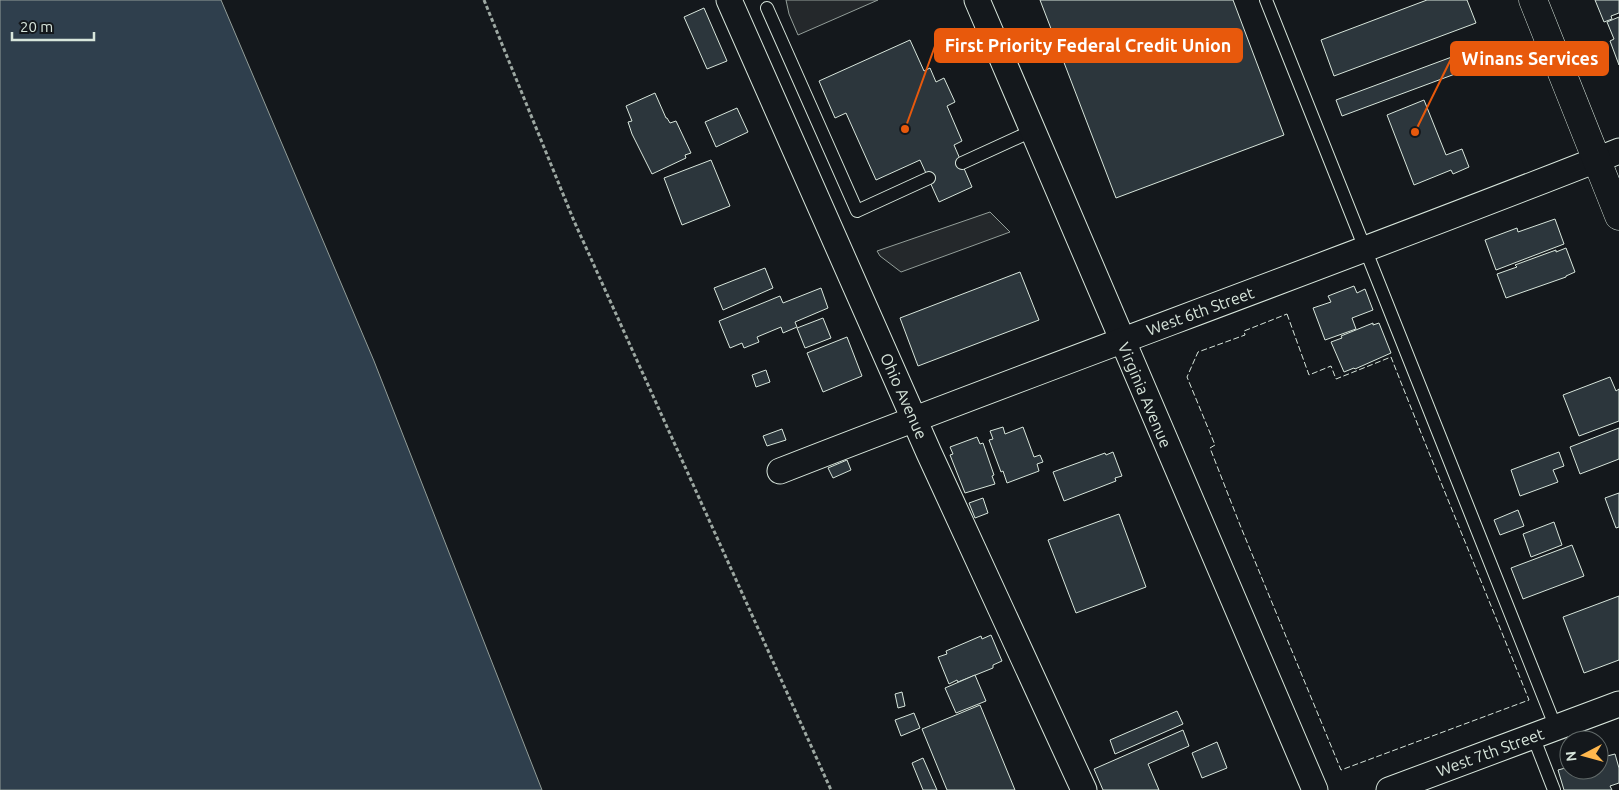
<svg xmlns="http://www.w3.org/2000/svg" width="1619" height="790" viewBox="0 0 1619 790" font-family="Ubuntu,sans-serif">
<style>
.parking{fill:#24282b;stroke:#939e99}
.water{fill:#2f3f4d;stroke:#939e99}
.building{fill:#2c363c;stroke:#d8e6dc}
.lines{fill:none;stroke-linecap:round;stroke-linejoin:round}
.service-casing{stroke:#d8e6dc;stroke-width:14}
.minor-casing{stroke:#d8e6dc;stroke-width:27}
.primary-casing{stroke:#d8e6dc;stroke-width:29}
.path{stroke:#9da8a2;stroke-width:3;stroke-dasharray:4 2.5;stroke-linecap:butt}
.service{stroke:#14181c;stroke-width:12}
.minor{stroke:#14181c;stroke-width:25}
.primary{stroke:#14181c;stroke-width:28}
.fence{stroke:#d8e6dc;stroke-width:1;stroke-dasharray:6 2.5;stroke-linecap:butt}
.labels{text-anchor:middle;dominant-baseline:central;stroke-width:4;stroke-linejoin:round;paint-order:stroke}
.street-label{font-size:16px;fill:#d8e6dc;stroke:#14181c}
.leader{fill:none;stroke:#e8590c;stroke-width:2}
.callout-dot{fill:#e8590c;stroke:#14181c;stroke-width:2}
.callout{fill:#e8590c;stroke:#e8590c;stroke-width:2}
.callout-label{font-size:18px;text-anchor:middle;font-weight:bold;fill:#fff}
</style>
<rect width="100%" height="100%" fill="#14181c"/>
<g class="parking">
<polygon points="786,0 878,0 798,35 789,14"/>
<polygon points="990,212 1010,232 901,272 880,256 877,251"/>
</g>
<polygon class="water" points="0,0 221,0 374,361 542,790 0,790"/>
<g class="building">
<polygon points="1040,0 1233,0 1284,135 1116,198"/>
<polygon points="1427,0 1467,0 1476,23 1334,76 1321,40"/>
<polygon points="1595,0 1619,0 1619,13 1611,16 1612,19 1604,22"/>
<polygon points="704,8 727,61 707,69 684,17"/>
<polygon points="1619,17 1619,65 1610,41 1614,39 1607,22"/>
<polygon points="910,40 924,71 930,68 936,82 944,78 955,102 947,106 962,141 954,145 972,187 939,202 920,160 876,180 846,113 835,118 819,81"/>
<polygon points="1484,45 1490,61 1342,116 1336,100"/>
<polygon points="655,93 666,118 667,118 670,123 676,121 691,153 685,155 686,158 652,174 632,134 628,122 632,121 626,106"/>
<polygon points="1424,100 1446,155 1462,149 1469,167 1453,174 1451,170 1414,185 1387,115"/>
<polygon points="737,108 748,132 716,147 705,122"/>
<polygon points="711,160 730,206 682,225 664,178"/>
<polygon points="1555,219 1564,244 1496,270 1485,240 1517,228 1518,232"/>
<polygon points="1566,248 1575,272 1566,276 1566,277 1506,298 1497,274 1517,267 1515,265 1556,250 1556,252"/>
<polygon points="765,268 773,288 723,310 714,288"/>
<polygon points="1020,272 1039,320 918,366 900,318"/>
<polygon points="1354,286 1357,293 1365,289 1373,310 1352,318 1356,329 1325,340 1313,308 1331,302 1328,296"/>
<polygon points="821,288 828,308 795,322 797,327 783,333 781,327 757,337 759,342 744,348 742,343 730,348 719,321 780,296 783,303"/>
<polygon points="823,318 831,338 805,348 797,328"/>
<polygon points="1373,323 1373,325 1379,323 1391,353 1355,369 1354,368 1344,372 1331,342 1342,338 1341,336"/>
<polygon points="847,337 862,376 823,392 807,353"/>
<polygon points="766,370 770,382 756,387 752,375"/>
<polygon points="1610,377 1616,391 1619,389 1619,421 1579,436 1563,395"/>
<polygon points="1003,427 1005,434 1023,427 1034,457 1040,455 1043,462 1037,464 1039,471 1007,483 1003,471 1001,472 989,440 993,439 990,431"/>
<polygon points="1619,428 1619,459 1580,474 1570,447"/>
<polygon points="782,429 786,440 767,446 763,436"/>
<polygon points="977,437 980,444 983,443 994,475 992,476 995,484 965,493 950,455 953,454 950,447"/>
<polygon points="1113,452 1122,476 1115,478 1116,481 1064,501 1053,472 1105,453 1106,455"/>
<polygon points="1559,452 1564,466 1553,470 1558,482 1520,496 1511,470"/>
<polygon points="847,460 851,470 833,478 828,468"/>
<polygon points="1619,493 1619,527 1616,528 1605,498"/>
<polygon points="983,498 988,513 975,518 969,503"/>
<polygon points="1518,510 1524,526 1500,535 1494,520"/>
<polygon points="1119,514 1146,587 1076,613 1048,540"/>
<polygon points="1554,522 1562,545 1531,557 1523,534"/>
<polygon points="1572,545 1584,576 1523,599 1511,568"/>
<polygon points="1619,596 1619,660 1584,673 1563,617"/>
<polygon points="991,635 1002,661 993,665 993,668 958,682 957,680 949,684 938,657 947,654 946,651 981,636 982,639"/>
<polygon points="975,675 986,701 956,713 945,688"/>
<polygon points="902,692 905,706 898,708 895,694"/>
<polygon points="980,705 1015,790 947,790 922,729"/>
<polygon points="1177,711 1183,724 1115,754 1110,740"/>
<polygon points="914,713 920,728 901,736 895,720"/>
<polygon points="1183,730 1189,746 1148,764 1159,790 1103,790 1094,769"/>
<polygon points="1217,742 1227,768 1202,778 1192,753"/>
<polygon points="1615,754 1619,768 1619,783 1610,786 1612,790 1564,790 1558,770 1569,767 1569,770 1599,770 1599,758"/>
<polygon points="923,758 937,790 923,790 912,763"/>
</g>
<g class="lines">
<g class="service-casing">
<g id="service">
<polyline points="1266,0 1556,728"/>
<polyline points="767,8 857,211 929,178"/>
<polyline points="962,163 1032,131"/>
<polyline points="1533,736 1554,790"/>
</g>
</g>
<g class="minor-casing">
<g id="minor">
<polyline points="729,0 929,453 1084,790"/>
<polyline points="977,0 1315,790"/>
<path d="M780,471c279,-109 561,-210 839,-320"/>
<polyline points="1389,790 1619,704"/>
</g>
</g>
<g class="primary-casing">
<polyline id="primary" points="1533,0 1619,216"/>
</g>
<polyline class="path" points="484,0 574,221 831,790"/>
<use href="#service" class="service"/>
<use href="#minor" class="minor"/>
<use href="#primary" class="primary"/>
<path class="fence" d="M1287,314l22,61 22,-9 5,13 55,-22c45,115 92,228 138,343l-188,70 -101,-245 -30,-77 5,-3 -28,-68 11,-25 47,-17 -1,-4z"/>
</g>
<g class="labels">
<g class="street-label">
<text transform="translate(1200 311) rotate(-20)">West 6th Street</text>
<text transform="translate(1145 395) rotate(67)">Virginia Avenue</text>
<text transform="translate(904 396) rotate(66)">Ohio Avenue</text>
<text transform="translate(1490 752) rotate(-20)">West 7th Street</text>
</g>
</g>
<path class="leader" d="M905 129L935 46M1415 132L1451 59"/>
<g class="callout-dot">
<circle cx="905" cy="129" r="5"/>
<circle cx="1415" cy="132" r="5"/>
</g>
<g class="callout">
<rect x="935" y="29" width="307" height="33" rx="5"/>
<rect x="1451" y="42" width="157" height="33" rx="5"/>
</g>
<g class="callout-label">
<text x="1088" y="52">First Priority Federal Credit Union</text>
<text x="1530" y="65">Winans Services</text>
</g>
<g transform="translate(1584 755) rotate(264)"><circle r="24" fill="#14181c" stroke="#626a69"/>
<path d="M0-4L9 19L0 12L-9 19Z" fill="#ffb74d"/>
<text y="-8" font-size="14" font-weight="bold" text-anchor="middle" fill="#d8e6dc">N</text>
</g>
<path d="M12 32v8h82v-8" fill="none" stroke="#d8e6dc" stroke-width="2.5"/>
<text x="20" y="32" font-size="15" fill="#d8e6dc" stroke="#14181c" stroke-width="4" paint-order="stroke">20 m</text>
</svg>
